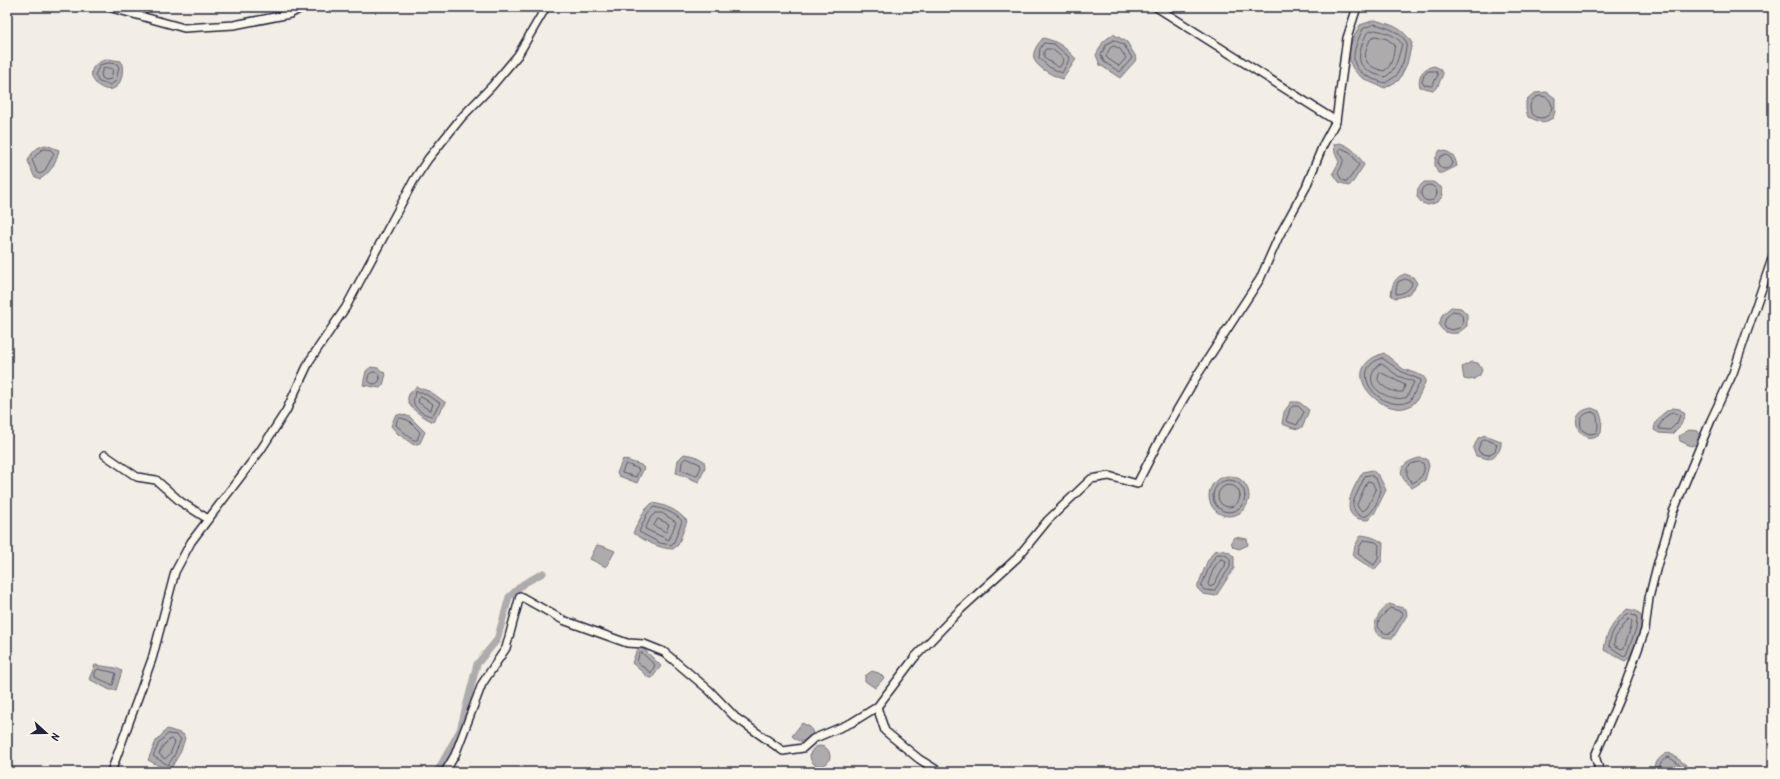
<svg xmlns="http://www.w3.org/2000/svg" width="1780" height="779" viewBox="0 0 1780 779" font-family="Kalam,sans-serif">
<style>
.water{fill:#aeabad;stroke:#76747f}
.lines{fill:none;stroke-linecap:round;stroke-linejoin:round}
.shore{stroke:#5a5969;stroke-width:1}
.canal{stroke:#aeabad;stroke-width:7}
.minor-casing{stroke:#22223b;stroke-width:10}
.minor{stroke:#fbf7ec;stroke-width:7}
</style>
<rect width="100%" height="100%" fill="#f2eee5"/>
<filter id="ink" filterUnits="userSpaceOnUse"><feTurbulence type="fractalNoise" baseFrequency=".025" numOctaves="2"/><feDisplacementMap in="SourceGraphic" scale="8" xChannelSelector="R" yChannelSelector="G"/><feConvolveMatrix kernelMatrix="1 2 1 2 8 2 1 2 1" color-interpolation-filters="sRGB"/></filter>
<g filter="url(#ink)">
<g class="water">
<path d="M1375,20c17,5 27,7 37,23l-5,21 -8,16 -14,8c-19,-7 -40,-15 -35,-40 1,-8 7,-16 10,-23z"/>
<polygon points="1113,34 1127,42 1137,59 1120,78 1100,65 1096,55 1103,42"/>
<path d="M1043,38c15,3 23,10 33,21l-13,20c-8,-2 -26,-11 -29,-20 -2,-8 4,-15 9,-21z"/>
<path d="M108,59l13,2c2,6 2,11 0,18 -9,29 -53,-10 -13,-20z"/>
<path d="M1434,66l5,2 4,6 -6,14 -4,2 -13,-3c-3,-11 3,-19 14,-21z"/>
<polygon points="1547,92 1555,98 1555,111 1553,118 1543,123 1528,117 1526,110 1526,101 1535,93"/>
<path d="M1340,143c12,4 18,11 24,22l-11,17 -4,4 -10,-4 -6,-9 6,-11 -4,-9 -1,-9z"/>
<path d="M46,145l13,5c-3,12 -8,23 -19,29l-6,-3 -6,-15c3,-8 9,-15 18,-16z"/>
<path d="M1440,150c11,2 15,5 17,16l-14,7h-5c-5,-10 -4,-13 2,-23z"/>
<polygon points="1424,182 1433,182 1441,187 1443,195 1438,202 1428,205 1422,203 1417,197 1418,188"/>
<path d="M1405,274l8,3 4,6c-4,10 -12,14 -22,15l-4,-3c1,-11 4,-18 14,-21z"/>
<path d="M1451,307l10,1 6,6v12l-9,7c-9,1 -15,0 -19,-8l3,-10z"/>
<path d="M1384,353l19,16 20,7 3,4c-3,7 -7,19 -13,24 -25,20 -83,-34 -29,-51z"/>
<polygon points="1471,362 1478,363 1482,370 1480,375 1474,379 1469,380 1464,379 1462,367"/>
<polygon points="371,367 378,368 386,374 383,385 380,388 363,385 366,371"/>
<path d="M417,387l14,5 15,11 -13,19c-13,-7 -39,-21 -16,-35z"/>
<polygon points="1291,402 1299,402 1309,410 1303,426 1299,429 1293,428 1282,424 1284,412"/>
<path d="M1592,408l7,3 3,8 -1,14 -3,3 -10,2 -9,-6c-6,-13 -1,-22 13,-24z"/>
<path d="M1673,408l7,1 5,5 -4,11 -9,9 -13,-1 -5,-3c1,-11 9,-18 19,-22z"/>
<polygon points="401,414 410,417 425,432 420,443 414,445 398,434 391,426 395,416"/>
<polygon points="1689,430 1698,431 1699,435 1697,444 1691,446 1680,441 1679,436"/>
<path d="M1485,435l16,6c1,9 -4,14 -12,18l-13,-3 -3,-7 5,-11z"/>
<polygon points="684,454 695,456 704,461 705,467 699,482 676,473 678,460"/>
<path d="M1419,458l8,1 2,7 -4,14 -13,8c-17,-14 -13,-25 7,-30z"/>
<polygon points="623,459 641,465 644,468 637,483 619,476 617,473"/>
<path d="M1372,470l7,6 7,14 -12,24 -6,6c-33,0 -15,-33 -5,-48z"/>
<circle cx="1229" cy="496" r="20"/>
<path d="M652,503c14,2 25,7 35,18l-9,24 -5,4c-14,0 -29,-9 -40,-16l11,-22z"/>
<path d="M1361,535c9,1 15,3 22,8l-1,18 -8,9 -21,-14 2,-10z"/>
<polygon points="1234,537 1247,539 1248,545 1239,549 1233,547 1231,542"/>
<polygon points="597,545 605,547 615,551 606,567 590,559"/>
<polygon points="1221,550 1229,552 1234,557 1234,568 1216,596 1203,594 1197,588 1207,562 1214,551"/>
<path d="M1389,604l17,5 1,6 -14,23c-29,1 -18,-23 -4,-34z"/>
<path d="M1627,609c4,1 9,1 12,4 8,9 -6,36 -10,45l-4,3 -21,-11c2,-19 10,-28 23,-41z"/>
<polygon points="640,648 645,650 661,666 652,678 649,678 632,663 636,652"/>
<polygon points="95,665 116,668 122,671 116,690 110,690 89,679"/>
<polygon points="872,671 879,673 884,678 875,688 865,681 865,676"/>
<path d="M802,723l8,4 3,6c-7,8 -12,12 -21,3z"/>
<polygon points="167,729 183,734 185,738 181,751 170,770 163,768 148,760 156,741"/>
<circle cx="820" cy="756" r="10"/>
<path d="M1669,752l17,13 -1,7h-30c-1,-11 5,-15 14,-20z"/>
</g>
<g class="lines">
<g class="shore">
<path d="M1375,24c13,4 25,7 32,19l-4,20 -7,13 -11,7c-36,-10 -37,-24 -22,-54z"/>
<path d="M1375,30c10,2 21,5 27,14 -4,13 -5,26 -17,33 -30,-7 -30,-19 -18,-44z"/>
<path d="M1376,36l11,3 8,6c-2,9 -2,21 -11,26 -22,-5 -22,-15 -13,-33z"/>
<polygon points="1114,40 1124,45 1132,58 1120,72 1104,62 1101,55 1106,45"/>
<polygon points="1044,43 1054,44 1070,58 1062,73 1049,67 1039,58 1040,49"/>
<polygon points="1114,46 1120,49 1126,58 1119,66 1108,59 1106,56 1110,48"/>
<polygon points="1046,49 1052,49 1064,59 1060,67 1058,67 1044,58 1044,52"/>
<polygon points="109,63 117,64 119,67 116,81 110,85 99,82 95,75 100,65"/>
<polygon points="109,68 113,69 111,79 106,80 102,78 101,73 103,69"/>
<polygon points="1429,71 1436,71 1438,75 1432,86 1424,85 1422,82 1424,75"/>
<circle cx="1541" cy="107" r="11"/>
<path d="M1341,148l9,4 9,13 -12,17 -6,-3 -3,-6c2,-4 6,-10 5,-15 -2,-4 -4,-5 -4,-9z"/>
<polygon points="46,149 51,150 54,154 44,172 39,174 37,172 32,160 41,150"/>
<circle cx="1445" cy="162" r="7"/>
<circle cx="1429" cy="193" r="8"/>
<path d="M1406,279l6,3c0,7 -9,12 -16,12v-5l2,-7z"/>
<polygon points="1453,311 1459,312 1462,315 1463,324 1459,328 1452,330 1445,328 1444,324 1446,318"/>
<path d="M1382,358l20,14 19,8 -11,21c-29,14 -65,-31 -28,-43z"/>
<path d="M1382,364l16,12 16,6 -7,15c-10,5 -32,-3 -35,-15 -2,-7 2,-12 6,-17z"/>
<circle cx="374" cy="378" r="6"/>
<path d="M1380,372l25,13 -2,7c-9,1 -21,-4 -25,-12z"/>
<path d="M416,392h6l18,11 -8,13c-12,-2 -24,-11 -16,-24z"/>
<polygon points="421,397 433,404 431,410 429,410 418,402 419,398"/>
<polygon points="1293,406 1298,406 1304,412 1297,425 1286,421 1290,409"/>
<path d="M1592,412l4,2c2,6 3,14 0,19l-7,1 -7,-4c-4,-10 0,-17 10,-18z"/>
<polygon points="1673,412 1680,415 1677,423 1670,430 1659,429 1659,426 1664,418"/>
<polygon points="401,418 408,420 420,432 417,440 413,440 396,425 397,420"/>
<polygon points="1485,439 1497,444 1495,451 1488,455 1480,453 1478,449 1481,442"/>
<polygon points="686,458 700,464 701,467 697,476 681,470 682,462"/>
<path d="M1419,462l4,1c4,9 -3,17 -11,20l-5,-8v-7l4,-4z"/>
<polygon points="626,464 639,469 636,477 622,473"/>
<path d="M1371,475l5,4 5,11c-2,7 -7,23 -15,26 -8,3 -14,-7 -13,-14l12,-26z"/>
<circle cx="1229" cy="496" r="16"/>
<polygon points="1368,481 1372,482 1376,490 1367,508 1363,511 1359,509 1357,505"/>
<circle cx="1229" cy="496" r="11"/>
<path d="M654,507c10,2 21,6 28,14l-8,21 -3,3 -11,-2 -21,-11 8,-18z"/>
<polygon points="656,513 662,513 676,522 669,540 645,529 651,517"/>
<polygon points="658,519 669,524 666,532 654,526"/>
<polygon points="1364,540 1376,542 1379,545 1378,559 1374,565 1358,554 1359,548"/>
<polygon points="1221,554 1227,556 1230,559 1230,567 1214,591 1205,590 1201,587 1210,565 1216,555"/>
<path d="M1221,559l5,2 -1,5 -11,18 -3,3 -2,-1 -1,-2c3,-9 6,-19 13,-25z"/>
<path d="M1390,608l12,4 1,2 -12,19c-5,2 -11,-2 -13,-7l1,-6z"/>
<path d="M1628,614l8,2 1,3 -1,10 -10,26 -2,1 -15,-10c1,-13 9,-24 19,-32z"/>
<polygon points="1629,619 1632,621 1631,628 1624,648 1621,649 1614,645 1615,638"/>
<polygon points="642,653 655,665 651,673 637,662 639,654"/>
<polygon points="98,669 116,673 113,685 95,677 95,673"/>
<polygon points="168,734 176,735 181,739 174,756 168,765 153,756 159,743"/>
<polygon points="171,739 175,742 170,754 165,759 159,754 163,746"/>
<path d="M1659,772c0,-8 2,-12 10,-15l12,9v6"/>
</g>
<polyline class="canal" points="437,772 460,730 477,664 497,640 509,597 523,584 543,573"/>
<g class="minor-casing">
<g id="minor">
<polyline points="108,7 184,28 234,25 290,14 303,7"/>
<polyline points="1156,7 1336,121"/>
<polyline points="105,455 137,477 156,480 181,502 208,519"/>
<polyline points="111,772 152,659 175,572 191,542 260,451 286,411 310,360 346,307 414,180 428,159 461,118 492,86 518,55 546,7"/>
<polyline points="445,772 455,755 482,684 506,648 520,596 563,620 627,643 644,644 664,652 709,690 735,717 783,751 803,748 813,739 851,723 877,707"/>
<polyline points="940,772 919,759 885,731 877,707 915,657 959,611 1017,558 1048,520 1091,479 1109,476 1137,484 1158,443 1198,374 1260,279 1279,236 1306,187 1323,145 1336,121 1347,38 1357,7"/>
<polyline points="1600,772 1595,756 1625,685 1645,630 1649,598 1657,566 1673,512 1711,420 1733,373 1773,256"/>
</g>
</g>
<use href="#minor" class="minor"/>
</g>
</g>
<rect width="1780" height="779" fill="none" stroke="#fbf7ec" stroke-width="24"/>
<rect x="12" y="12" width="1756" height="755" fill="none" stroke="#22223b" stroke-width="1.5" filter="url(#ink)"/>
<g transform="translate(46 733) rotate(111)" stroke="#fbf7ec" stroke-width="3" paint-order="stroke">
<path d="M0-3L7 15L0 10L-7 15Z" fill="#22223b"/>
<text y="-6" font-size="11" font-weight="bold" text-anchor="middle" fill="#22223b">N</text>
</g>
</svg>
